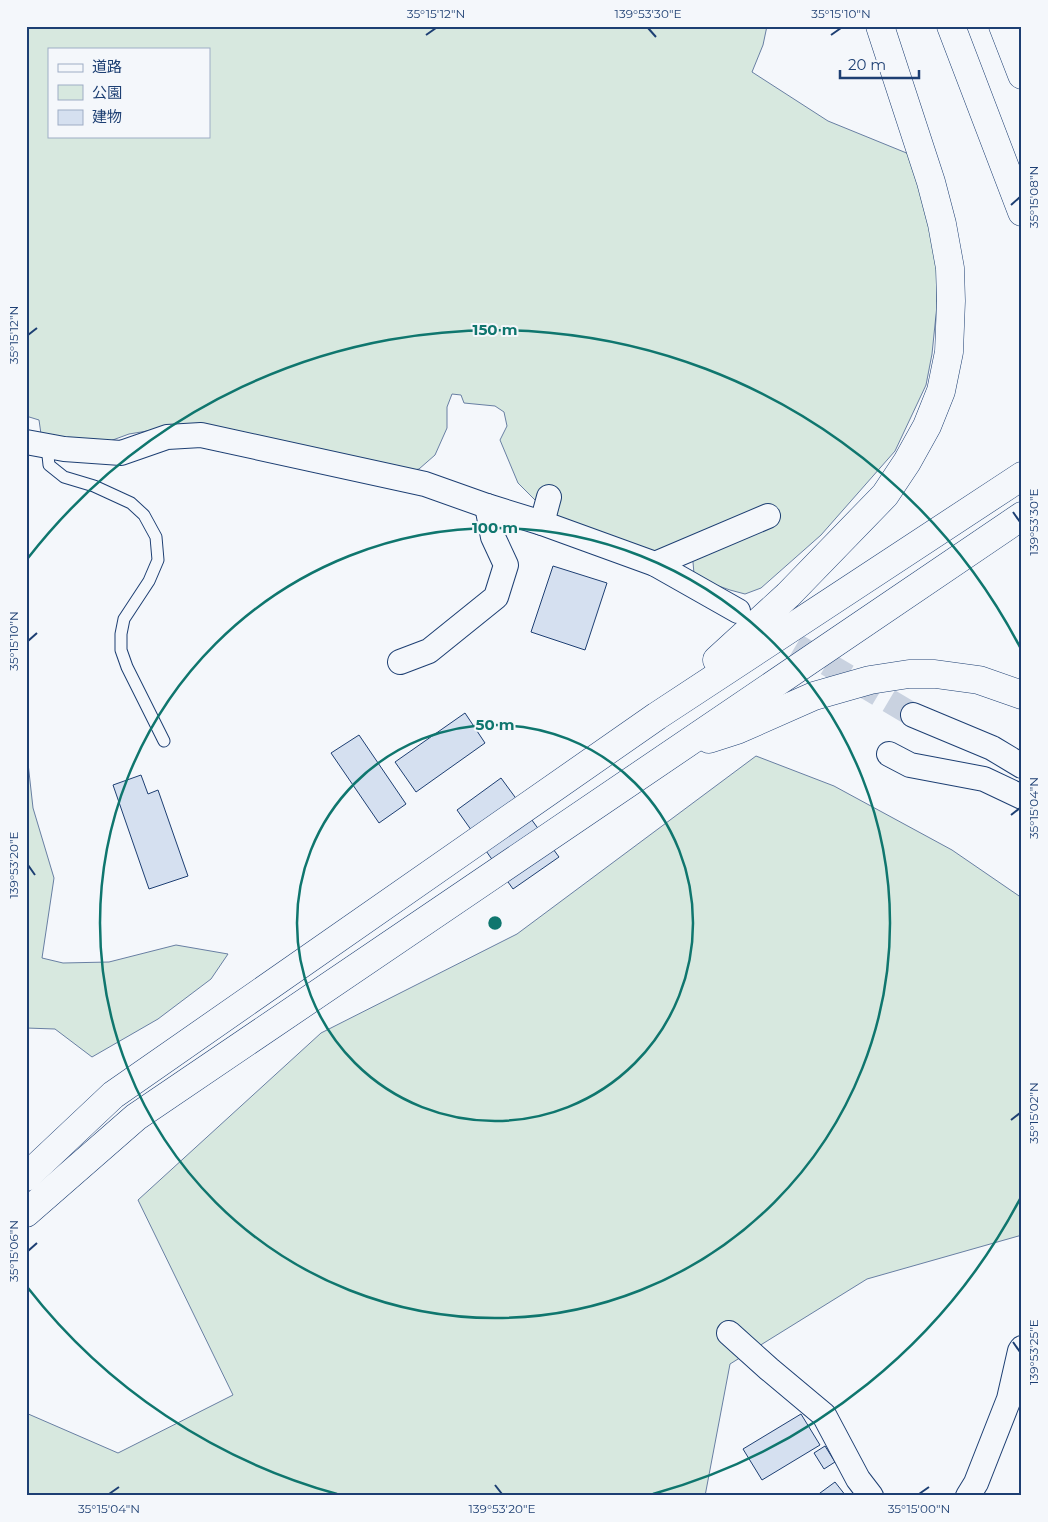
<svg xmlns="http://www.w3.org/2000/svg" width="1048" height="1522" viewBox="0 0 1048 1522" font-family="Montserrat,'Noto Sans JP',sans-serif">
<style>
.green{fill:#d7e8df;stroke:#687fa3;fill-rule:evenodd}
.building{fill:#d5e0f0;stroke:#1d3f73}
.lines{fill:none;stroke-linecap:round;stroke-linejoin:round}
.minor-tunnel{stroke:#c9d2e0;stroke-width:24;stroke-dasharray:24 12;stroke-linecap:butt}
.service-casing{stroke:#1d3f73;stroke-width:13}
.minor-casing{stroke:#1d3f73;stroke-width:26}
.motorway-casing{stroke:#1d3f73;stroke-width:29}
.service{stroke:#f4f7fb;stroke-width:11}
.minor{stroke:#f4f7fb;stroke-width:24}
.motorway{stroke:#f4f7fb;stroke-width:28}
.ticks{fill:none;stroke:#1d3f73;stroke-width:2}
.ring{fill:none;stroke:#0f766e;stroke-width:2.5}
.centre{fill:#0f766e;stroke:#f4f7fb;stroke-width:2.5}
.ring-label{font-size:15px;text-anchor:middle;font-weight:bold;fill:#0f766e;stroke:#f4f7fb;stroke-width:4;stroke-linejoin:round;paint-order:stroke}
.neatline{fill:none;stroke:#1d3f73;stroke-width:2}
.ticks-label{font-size:12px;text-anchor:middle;fill:#1d3f73}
</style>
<rect width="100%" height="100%" fill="#f4f7fb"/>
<g class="green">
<path d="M26,26h741l-4,19 -11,27 76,49 81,33 27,88 1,63 -5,49 -6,31 -31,66 -74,84 -60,53 -16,6 -15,-4 -20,-7 -16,-9 -1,-12 -13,-10 -31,-1 -99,-36 -32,-32 -18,-43 7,-14 -3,-14 -9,-6 -31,-3 -3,-8 -9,-1 -5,13v21l-12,27 -16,14 -26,5 -228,-46 -36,6 -19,7 -13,11 -56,-18 -2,-14 -13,-4zM49,49h160v87h-160z"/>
<polygon points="756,756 834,786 952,850 1022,898 1022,1235 867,1279 730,1364 705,1496 26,1496 26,1413 118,1453 233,1395 138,1200 321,1033 517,934"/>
<polygon points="26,760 28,763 33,808 54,878 42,958 63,963 109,962 176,945 228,954 211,979 158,1019 92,1057 55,1029 26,1028"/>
</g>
<g class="building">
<polygon points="553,566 607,583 585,650 531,632"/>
<polygon points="465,713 485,743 416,792 395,762"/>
<polygon points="359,735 406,804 379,823 331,753"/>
<polygon points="141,775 148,794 158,790 188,876 149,889 113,785"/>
<polygon points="501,778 559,857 513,889 457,810"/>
<polygon points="801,1414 820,1445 762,1480 743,1449"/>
<polygon points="825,1446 835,1462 824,1469 814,1453"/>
<polygon points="835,1482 846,1496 816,1496"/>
</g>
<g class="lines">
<polyline class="minor-tunnel" points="765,627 913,715"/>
<g class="service-casing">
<polyline id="service" points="47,446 49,465 64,477 94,486 131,503 144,515 156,537 158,560 149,581 124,619 121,634 121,650 127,667 164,741"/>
</g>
<g class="minor-casing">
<g id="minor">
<polyline points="26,442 64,449 121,453 167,437 201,435 425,484 487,506 542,523 655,564 738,611"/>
<polyline points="542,523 549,497"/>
<polyline points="655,564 768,516"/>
<polyline points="400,662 429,651 496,597 506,565 493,537 487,506"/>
<polyline points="913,715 992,748 1022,766"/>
<polyline points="889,754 910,765 984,779 1022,797"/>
<polyline points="729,1333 769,1369 824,1415 858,1479 871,1496"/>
<polyline points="968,1496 976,1483 1009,1399 1020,1351 1022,1348"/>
</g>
</g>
<g class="motorway-casing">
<g id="motorway">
<polyline points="951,26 1022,212"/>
<polyline points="1003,26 1022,75"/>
<polyline points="717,660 788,595 885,495 907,462 927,426 941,391 949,352 951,301 950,268 942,224 931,182 880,26"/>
<polyline points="709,739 737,730 814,696 870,680 909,674 935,674 979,680 1022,695"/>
<polyline points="26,1177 113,1095 657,716 1022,476"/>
<polyline points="26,1213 136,1117 1022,516"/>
</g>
</g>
<use href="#service" class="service"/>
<use href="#minor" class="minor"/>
<use href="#motorway" class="motorway"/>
</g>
<path class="ticks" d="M648,28l8,9M426,35l10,-7M831,35l10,-7M1011,205l9,-8M28,335l9,-7M1013,512l7,10M28,641l9,-8M1011,815l9,-7M28,865l7,10M1011,1120l9,-7M28,1251l9,-8M1013,1342l7,10M495,1485l7,9M109,1494l10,-7M919,1494l10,-7"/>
<g class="ring">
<circle cx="495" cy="923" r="198"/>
<circle cx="495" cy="923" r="395"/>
<path d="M1021 1197A593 593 0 0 1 653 1494M337 1494A593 593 0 0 1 28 1288M28 558A593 593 0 0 1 1021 649"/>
</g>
<circle cx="495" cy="923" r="8" class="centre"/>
<g class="ring-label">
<text x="495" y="335">150 m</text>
<text x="495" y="533">100 m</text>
<text x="495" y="730">50 m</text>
</g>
<rect width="1048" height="1522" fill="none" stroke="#f4f7fb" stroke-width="55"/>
<rect x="48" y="48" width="162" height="90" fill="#f4f7fb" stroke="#9eadc5"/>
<rect x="58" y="64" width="25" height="8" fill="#f4f7fb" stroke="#9eadc5"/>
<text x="92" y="72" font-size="15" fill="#1d3f73">道路</text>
<rect x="58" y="85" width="25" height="15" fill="#d7e8df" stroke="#9eadc5"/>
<text x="92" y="98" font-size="15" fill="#1d3f73">公園</text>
<rect x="58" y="110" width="25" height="15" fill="#d5e0f0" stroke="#9eadc5"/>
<text x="92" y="122" font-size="15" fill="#1d3f73">建物</text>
<path d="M840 70v8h79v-8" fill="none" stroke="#1d3f73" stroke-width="2.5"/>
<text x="848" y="70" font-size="15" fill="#1d3f73" stroke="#f4f7fb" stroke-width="4" paint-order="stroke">20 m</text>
<rect x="28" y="28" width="992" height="1466" class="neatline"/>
<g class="ticks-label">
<text x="436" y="18">35°15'12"N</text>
<text x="648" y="18">139°53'30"E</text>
<text x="841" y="18">35°15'10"N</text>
<text transform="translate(1034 197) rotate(-90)" y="4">35°15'08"N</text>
<text transform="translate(14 335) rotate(-90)" y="4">35°15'12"N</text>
<text transform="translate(1034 522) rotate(-90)" y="4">139°53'30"E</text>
<text transform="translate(14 641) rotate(-90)" y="4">35°15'10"N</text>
<text transform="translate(1034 808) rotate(-90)" y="4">35°15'04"N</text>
<text transform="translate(14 865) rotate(-90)" y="4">139°53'20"E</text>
<text transform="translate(1034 1113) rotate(-90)" y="4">35°15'02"N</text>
<text transform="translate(14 1251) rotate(-90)" y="4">35°15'06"N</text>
<text transform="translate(1034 1352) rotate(-90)" y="4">139°53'25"E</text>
<text x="109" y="1513">35°15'04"N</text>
<text x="502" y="1513">139°53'20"E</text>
<text x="919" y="1513">35°15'00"N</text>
</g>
</svg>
